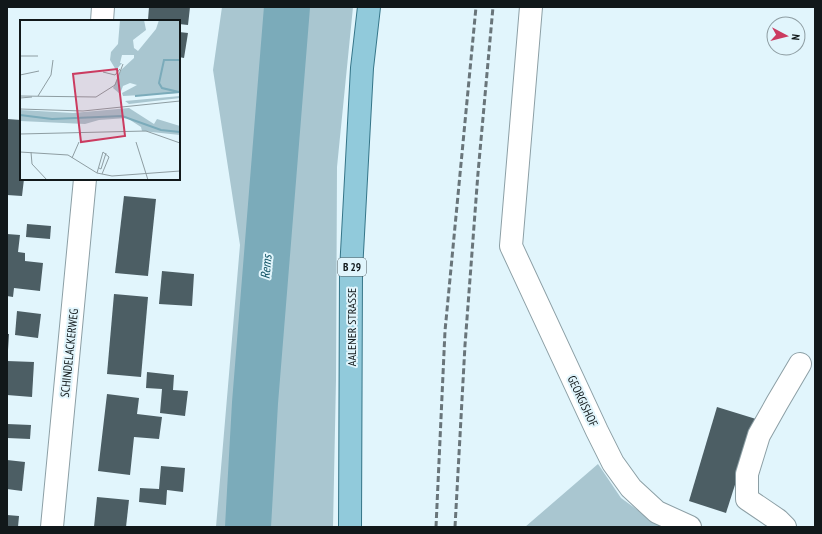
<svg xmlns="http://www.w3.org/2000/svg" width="822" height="534" viewBox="0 0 822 534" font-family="'PT Sans Narrow',sans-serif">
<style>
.green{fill:#a9c6d0}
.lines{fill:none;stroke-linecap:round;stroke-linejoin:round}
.river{stroke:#7babba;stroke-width:46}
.building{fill:#4c5e64}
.street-casing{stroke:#8c9fa5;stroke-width:24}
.primary-casing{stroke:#357588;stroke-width:24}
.street{stroke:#fff;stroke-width:22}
.primary{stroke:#91cadb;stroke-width:22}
.rail{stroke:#69757a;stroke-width:3;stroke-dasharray:6 3;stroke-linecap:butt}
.labels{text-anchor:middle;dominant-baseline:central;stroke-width:4;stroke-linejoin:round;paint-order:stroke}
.shield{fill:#e1f5fc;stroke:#4f5a5e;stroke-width:1}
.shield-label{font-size:11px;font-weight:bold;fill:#11181a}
.street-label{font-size:12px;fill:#11181a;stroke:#e1f5fc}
.water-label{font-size:13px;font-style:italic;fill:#145667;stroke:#e1f5fc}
.inset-river{fill:none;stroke:#7babba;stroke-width:2}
.inset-road{fill:none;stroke:#8e9da2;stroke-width:1}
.view{fill:#cb3b60;fill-opacity:0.15;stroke:#cb3b60;stroke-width:2}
.inset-edge{fill:none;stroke:#11181a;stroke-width:2}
</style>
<rect width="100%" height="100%" fill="#e1f5fc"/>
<g class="green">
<polygon points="222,7 353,7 337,167 336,380 333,527 216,527 240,245 213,70"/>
<polygon points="598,464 621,498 650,519 665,527 525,527"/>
</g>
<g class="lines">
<polyline class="river" points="248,527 255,403 287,7"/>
</g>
<g class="building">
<polygon points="149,7 190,7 188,25 179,24 179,21 148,20"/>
<polygon points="179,32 188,33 184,58 179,57"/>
<polygon points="7,119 21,120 21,179 24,179 22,196 7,195"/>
<polygon points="124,196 156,199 148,276 115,273"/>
<polygon points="27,224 51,226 50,239 26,237"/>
<polygon points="7,234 20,235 18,252 25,253 25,261 43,263 40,291 14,288 13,297 7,296"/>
<polygon points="162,271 194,274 192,306 159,304"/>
<polygon points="114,294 148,297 141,377 107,374"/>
<polygon points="17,311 41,314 38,338 15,335"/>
<polygon points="7,334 9,334 8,350 7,350"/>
<polygon points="7,361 34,362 32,397 7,395"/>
<polygon points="147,372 174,375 173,390 188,391 185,416 160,413 162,389 146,388"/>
<polygon points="107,394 139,398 137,414 162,417 159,439 134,437 130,475 98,471"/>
<polygon points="717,407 756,419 726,513 689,501"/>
<polygon points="7,424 31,425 30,439 7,438"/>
<polygon points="7,460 25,462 22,491 7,489"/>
<polygon points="161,466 185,468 183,492 167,490 166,505 139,502 140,488 159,489"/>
<polygon points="97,497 129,500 126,527 94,527"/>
<polygon points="7,515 19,516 18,527 7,527"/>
</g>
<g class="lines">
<g class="street-casing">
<g id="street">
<polyline points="531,7 511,246 597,431 613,463 631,488 657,512 690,527"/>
<polyline points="102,21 103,7"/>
<polyline points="52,527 85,179"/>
<polyline points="785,527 778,520 747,499 747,474 759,435 777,403 800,364"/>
</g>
</g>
<g class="primary-casing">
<polyline id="primary" points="350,527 351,271 362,68 369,7"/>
</g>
<use href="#street" class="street"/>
<use href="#primary" class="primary"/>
<g class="rail">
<polyline points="436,527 445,331 476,7"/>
<polyline points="455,527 465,345 478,173 493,7"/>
</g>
</g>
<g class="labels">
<rect class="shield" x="338" y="258" width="28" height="18" rx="3"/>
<g class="shield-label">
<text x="352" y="267">B 29</text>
</g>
<g class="street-label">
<text transform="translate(351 327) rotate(-90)">AALENER STRASSE</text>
<text transform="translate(69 353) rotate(-84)">SCHINDELACKERWEG</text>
<text transform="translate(583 401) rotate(65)">GEORGISHOF</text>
</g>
<g class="water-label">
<text transform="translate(266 267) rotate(-85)">Rems</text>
</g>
</g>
<g transform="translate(20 20)">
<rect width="160" height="160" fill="#e1f5fc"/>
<path d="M100,0h24l2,10 -13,10 1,8 4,3 18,-22 3,-9h21v73l-57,3 -1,-3 15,-8 -7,-2 -7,3 -3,8 -7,-6 8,-18 13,-12v-3h-12l-2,8h2l-6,7 -6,-10 1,-8 7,-8zM160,76v2l-51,6 -4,-3zM109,88l25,16 3,-5 23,7v9l-38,-4 -1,-4 -14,-9 -28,2 -14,4 -65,-3v-11l53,3z" fill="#a9c6d0"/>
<path class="inset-river" d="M115,76l44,-4 -17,-4 -3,-5 5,-23h16M0,95l32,4 70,-3 39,14 19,2"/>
<path class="inset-road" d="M0,36h18M83,52l12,3 5,-6M0,55l19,-4M0,76l76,1 19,-12 8,-21M18,76l13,-21 2,-15M0,78l12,-1M0,89l63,2 97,-10M0,114l126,-3 34,12M116,122l12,38M0,132l48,3 29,18 15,3 68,-5M11,132l1,12 15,16M52,138l7,-16M79,148l2,1 5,-16M77,153l6,-21 6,5 -7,17"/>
<path class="view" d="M97,49l8,67 -44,6 -8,-68z"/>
<rect width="160" height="160" class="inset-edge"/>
</g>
<rect width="822" height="534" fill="none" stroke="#11181a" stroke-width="16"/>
<g transform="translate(786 36) rotate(97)"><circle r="19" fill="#e1f5fc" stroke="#8e9da2"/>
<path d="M0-3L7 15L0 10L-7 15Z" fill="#cb3b60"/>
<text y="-6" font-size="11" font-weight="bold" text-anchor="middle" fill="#11181a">N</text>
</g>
</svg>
